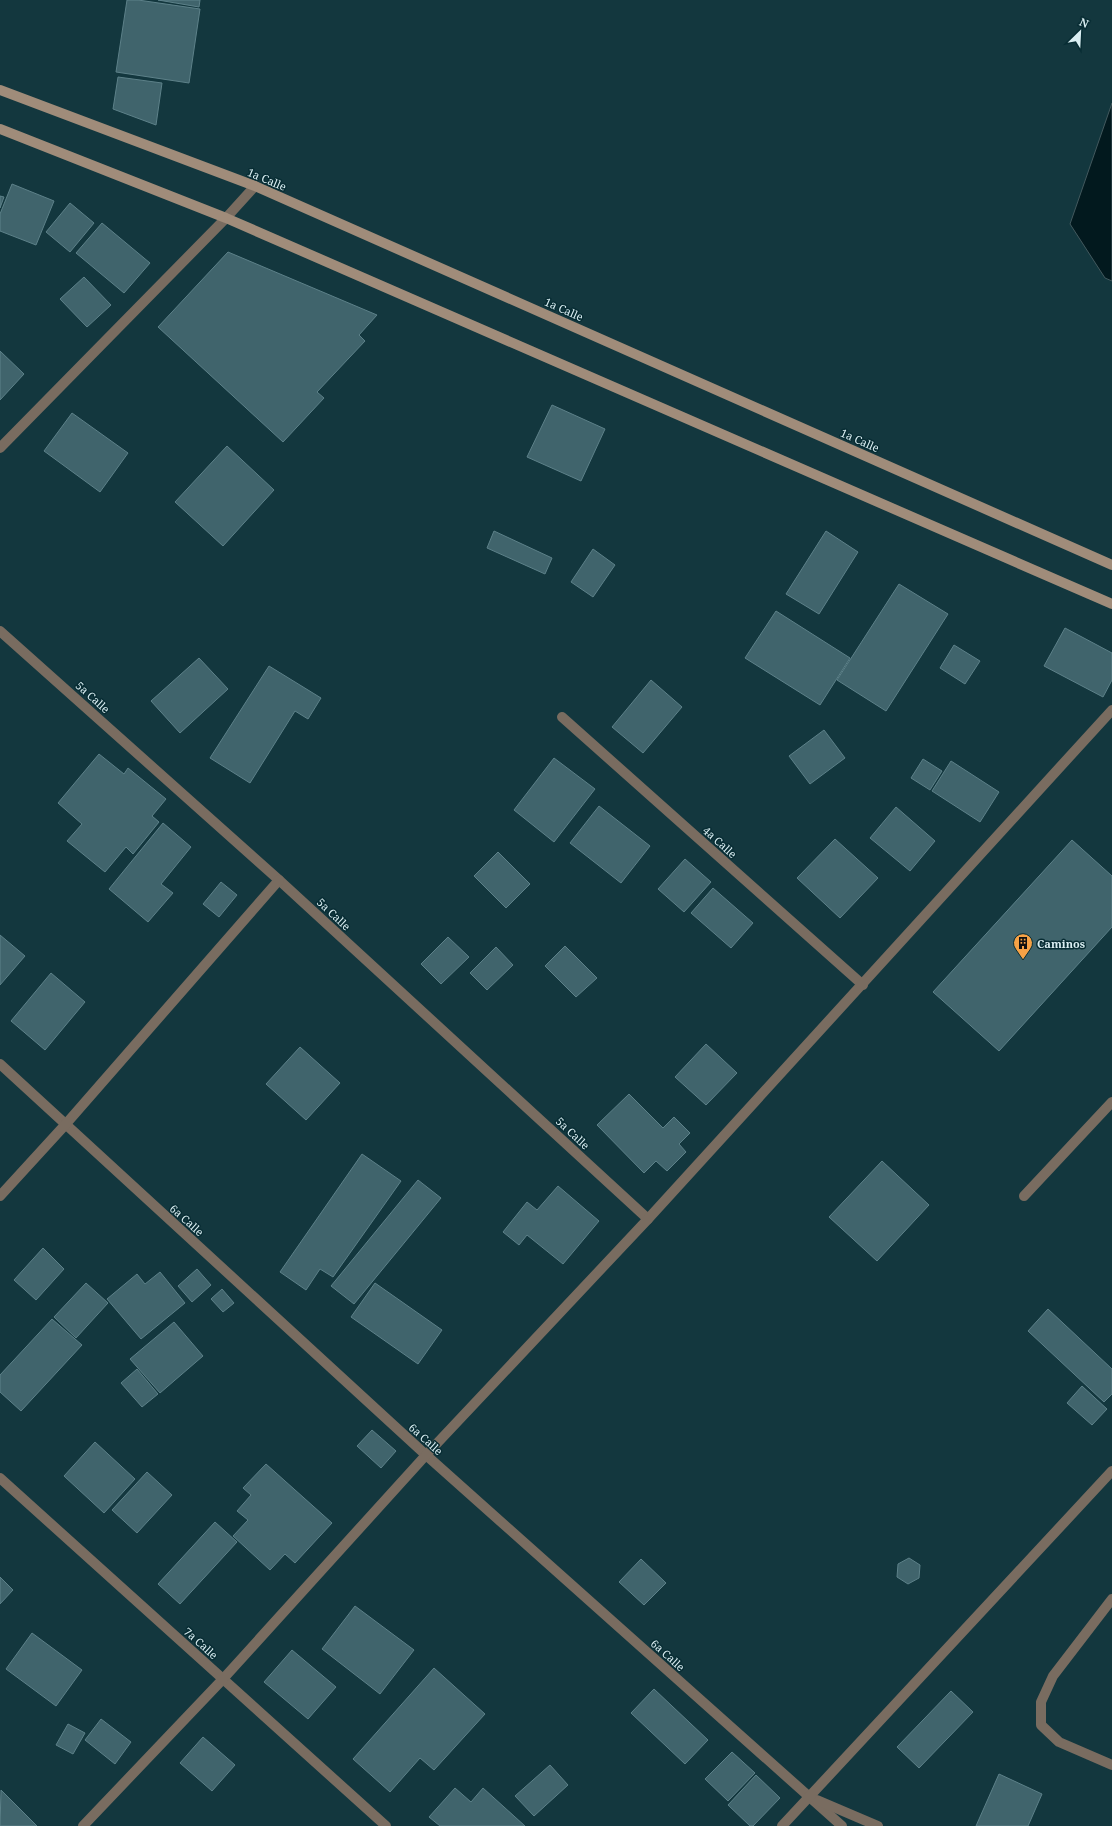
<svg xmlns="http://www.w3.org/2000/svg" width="1112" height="1826" viewBox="0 0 1112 1826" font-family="'Noto Serif',serif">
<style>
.water{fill:#02191e;stroke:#43595e}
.building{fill:#40646c;stroke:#5d8189}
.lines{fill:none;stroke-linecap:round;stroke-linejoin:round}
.service{stroke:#796c60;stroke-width:10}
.minor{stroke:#796c60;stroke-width:10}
.secondary{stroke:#a08c7a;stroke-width:10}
.labels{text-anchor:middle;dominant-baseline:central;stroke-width:3;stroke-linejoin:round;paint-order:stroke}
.street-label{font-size:11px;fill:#daeef2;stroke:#082d34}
.poi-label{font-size:11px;font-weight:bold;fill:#daeef2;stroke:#082d34;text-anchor:start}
</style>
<rect width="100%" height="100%" fill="#13373e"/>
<polygon class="water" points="1112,103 1112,281 1105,278 1070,224"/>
<g class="building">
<polygon points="127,0 138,0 200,9 189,83 116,72"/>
<polygon points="158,0 200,0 199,7"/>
<polygon points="118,77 162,83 156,125 113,109"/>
<polygon points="12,184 54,201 36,245 0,231 0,214"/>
<polygon points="0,196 4,197 0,208"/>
<polygon points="70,203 94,223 70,252 46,232"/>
<polygon points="102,223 150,263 124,293 76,253"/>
<polygon points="228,252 377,315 359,335 365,341 317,392 324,398 283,442 158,327"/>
<polygon points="84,277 111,305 87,327 60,299"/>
<polygon points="0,351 24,374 0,400"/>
<polygon points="552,405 605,429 581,481 527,457"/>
<polygon points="72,413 128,453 100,492 44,451"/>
<polygon points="227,446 274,490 223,546 175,502"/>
<polygon points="494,531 552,558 545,574 487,548"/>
<polygon points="826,531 858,552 819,614 786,594"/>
<polygon points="593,549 615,565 593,597 571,582"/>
<polygon points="899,584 948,614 886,711 837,680"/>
<polygon points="776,611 850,658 820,705 745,658"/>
<polygon points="1065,628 1112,653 1112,680 1103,697 1044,666"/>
<polygon points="954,645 980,661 965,684 940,668"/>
<polygon points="199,658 228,689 180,733 151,701"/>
<polygon points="269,666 321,698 308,719 295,711 250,783 210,758"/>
<polygon points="651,680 682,707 643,753 612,727"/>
<polygon points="824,730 845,758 810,784 789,756"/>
<polygon points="99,754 124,774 128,768 166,799 152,816 159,822 133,854 126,847 105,872 67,841 82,824 58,803"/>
<polygon points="554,758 595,789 554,842 514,810"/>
<polygon points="923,759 942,771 930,790 911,778"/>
<polygon points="951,761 999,792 980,822 932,791"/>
<polygon points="599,806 650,846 621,883 570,843"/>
<polygon points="896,807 935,841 910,871 870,838"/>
<polygon points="163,823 191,847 161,884 173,893 148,922 109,889"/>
<polygon points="835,839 878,878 840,918 797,878"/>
<polygon points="1072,840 1112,876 1112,927 999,1051 933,992"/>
<polygon points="498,852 530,884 506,908 474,876"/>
<polygon points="685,859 711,882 684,912 658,889"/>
<polygon points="221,882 237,895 219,917 203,904"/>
<polygon points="713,888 753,923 731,948 691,913"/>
<polygon points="0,935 25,956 0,985"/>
<polygon points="448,937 469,957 441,984 421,964"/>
<polygon points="565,946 597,978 576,997 545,966"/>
<polygon points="496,947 513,965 487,990 470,973"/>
<polygon points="51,973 85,1002 45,1050 11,1021"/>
<polygon points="706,1044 737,1073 706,1105 675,1077"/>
<polygon points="300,1047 340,1083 306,1120 266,1084"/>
<polygon points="629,1094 663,1128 674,1117 690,1133 679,1144 686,1152 667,1171 656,1161 644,1173 597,1125"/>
<polygon points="362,1154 401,1181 333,1277 320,1269 306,1290 280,1272"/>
<polygon points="882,1161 929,1205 877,1261 829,1217"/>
<polygon points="418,1180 441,1198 354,1304 331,1286"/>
<polygon points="558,1186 599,1221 563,1264 527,1235 519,1245 503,1232 527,1202 537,1210"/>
<polygon points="43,1248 64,1269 36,1300 14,1280"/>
<polygon points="197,1269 211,1285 192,1302 178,1286"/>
<polygon points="160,1272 185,1303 141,1339 107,1299 137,1274 145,1284"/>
<polygon points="86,1283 108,1303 76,1338 54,1317"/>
<polygon points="375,1283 442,1330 418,1364 351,1317"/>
<polygon points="222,1289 234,1303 223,1312 211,1299"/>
<polygon points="1048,1309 1112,1369 1112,1394 1104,1402 1028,1331"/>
<polygon points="52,1319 82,1345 21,1411 0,1392 0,1375"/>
<polygon points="174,1322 203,1356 160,1393 130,1359"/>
<polygon points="137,1369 158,1394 142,1407 121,1383"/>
<polygon points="1082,1386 1107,1409 1092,1425 1067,1403"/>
<polygon points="372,1430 396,1451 381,1468 357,1446"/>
<polygon points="95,1442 135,1479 104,1513 64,1476"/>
<polygon points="266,1464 332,1523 295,1563 285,1554 270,1570 233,1536 248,1520 237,1511 251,1495 243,1488"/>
<polygon points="147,1472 172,1495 137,1533 112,1510"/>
<polygon points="215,1522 237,1542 180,1604 158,1584"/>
<polygon points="909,1558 920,1565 919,1578 908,1584 897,1577 898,1564"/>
<polygon points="641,1559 666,1583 644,1605 619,1582"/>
<polygon points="0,1577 13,1590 0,1604"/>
<polygon points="355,1606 414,1650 380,1694 322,1649"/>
<polygon points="32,1633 82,1670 56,1706 6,1669"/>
<polygon points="292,1650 336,1687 308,1719 264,1682"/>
<polygon points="434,1668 485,1714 434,1770 420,1758 390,1792 353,1759"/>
<polygon points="654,1689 708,1740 685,1764 631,1713"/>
<polygon points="951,1691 973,1712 919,1768 897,1747"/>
<polygon points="101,1719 131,1742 115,1764 85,1740"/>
<polygon points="68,1724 85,1733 73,1754 56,1745"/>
<polygon points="203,1737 235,1765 212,1791 180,1763"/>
<polygon points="732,1752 755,1773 728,1801 705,1779"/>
<polygon points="550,1765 568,1785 534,1816 515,1796"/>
<polygon points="999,1774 1042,1794 1028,1826 976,1826"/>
<polygon points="756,1775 780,1798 753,1826 750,1826 728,1805"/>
<polygon points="455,1788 471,1802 483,1788 525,1826 440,1826 429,1817"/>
<polygon points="1,1790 37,1826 0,1826"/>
</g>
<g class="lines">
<polyline class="service" points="1024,1196 1112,1102"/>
<g class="minor">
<polyline points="0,448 226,218 255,186"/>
<polyline points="0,631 279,880 648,1219"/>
<polyline points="562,717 863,985"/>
<polyline points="0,1064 426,1455 842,1826"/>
<polyline points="0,1196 65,1125 279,880"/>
<polyline points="0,1478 386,1826"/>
<polyline points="1112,1599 1053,1676 1041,1702 1041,1725 1059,1742 1112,1765"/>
<polyline points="817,1800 878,1826"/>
<polyline points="83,1826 223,1679 426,1455 648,1219 1112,710"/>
<polyline points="782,1826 1112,1471"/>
</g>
<g class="secondary">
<polyline points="0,90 255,186 1112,565"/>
<polyline points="0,129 226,218 1112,604"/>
</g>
</g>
<defs>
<g id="building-pin" transform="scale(1)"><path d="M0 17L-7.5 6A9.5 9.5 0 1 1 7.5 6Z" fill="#f6a246" stroke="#082d34"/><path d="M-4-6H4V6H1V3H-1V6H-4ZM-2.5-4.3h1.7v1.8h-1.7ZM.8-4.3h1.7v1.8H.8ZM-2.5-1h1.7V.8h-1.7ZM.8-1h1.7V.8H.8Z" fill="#111"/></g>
</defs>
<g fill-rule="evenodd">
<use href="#building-pin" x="1023" y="943"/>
</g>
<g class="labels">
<g class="street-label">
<text transform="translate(267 179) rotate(23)">1a Calle</text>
<text transform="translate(564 309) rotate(24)">1a Calle</text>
<text transform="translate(860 440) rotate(24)">1a Calle</text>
<text transform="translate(93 697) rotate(42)">5a Calle</text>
<text transform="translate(720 842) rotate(42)">4a Calle</text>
<text transform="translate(334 914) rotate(43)">5a Calle</text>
<text transform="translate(573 1133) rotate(43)">5a Calle</text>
<text transform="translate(187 1220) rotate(42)">6a Calle</text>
<text transform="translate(426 1439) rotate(42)">6a Calle</text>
<text transform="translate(201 1643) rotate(42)">7a Calle</text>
<text transform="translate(668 1655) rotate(42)">6a Calle</text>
</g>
<g class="poi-label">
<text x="1037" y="943">Caminos</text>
</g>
</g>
<g transform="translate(1080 32) rotate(24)" stroke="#082d34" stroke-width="3" paint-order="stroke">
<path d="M0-3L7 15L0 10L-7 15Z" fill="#daeef2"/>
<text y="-6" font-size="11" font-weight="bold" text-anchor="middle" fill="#daeef2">N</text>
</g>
</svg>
